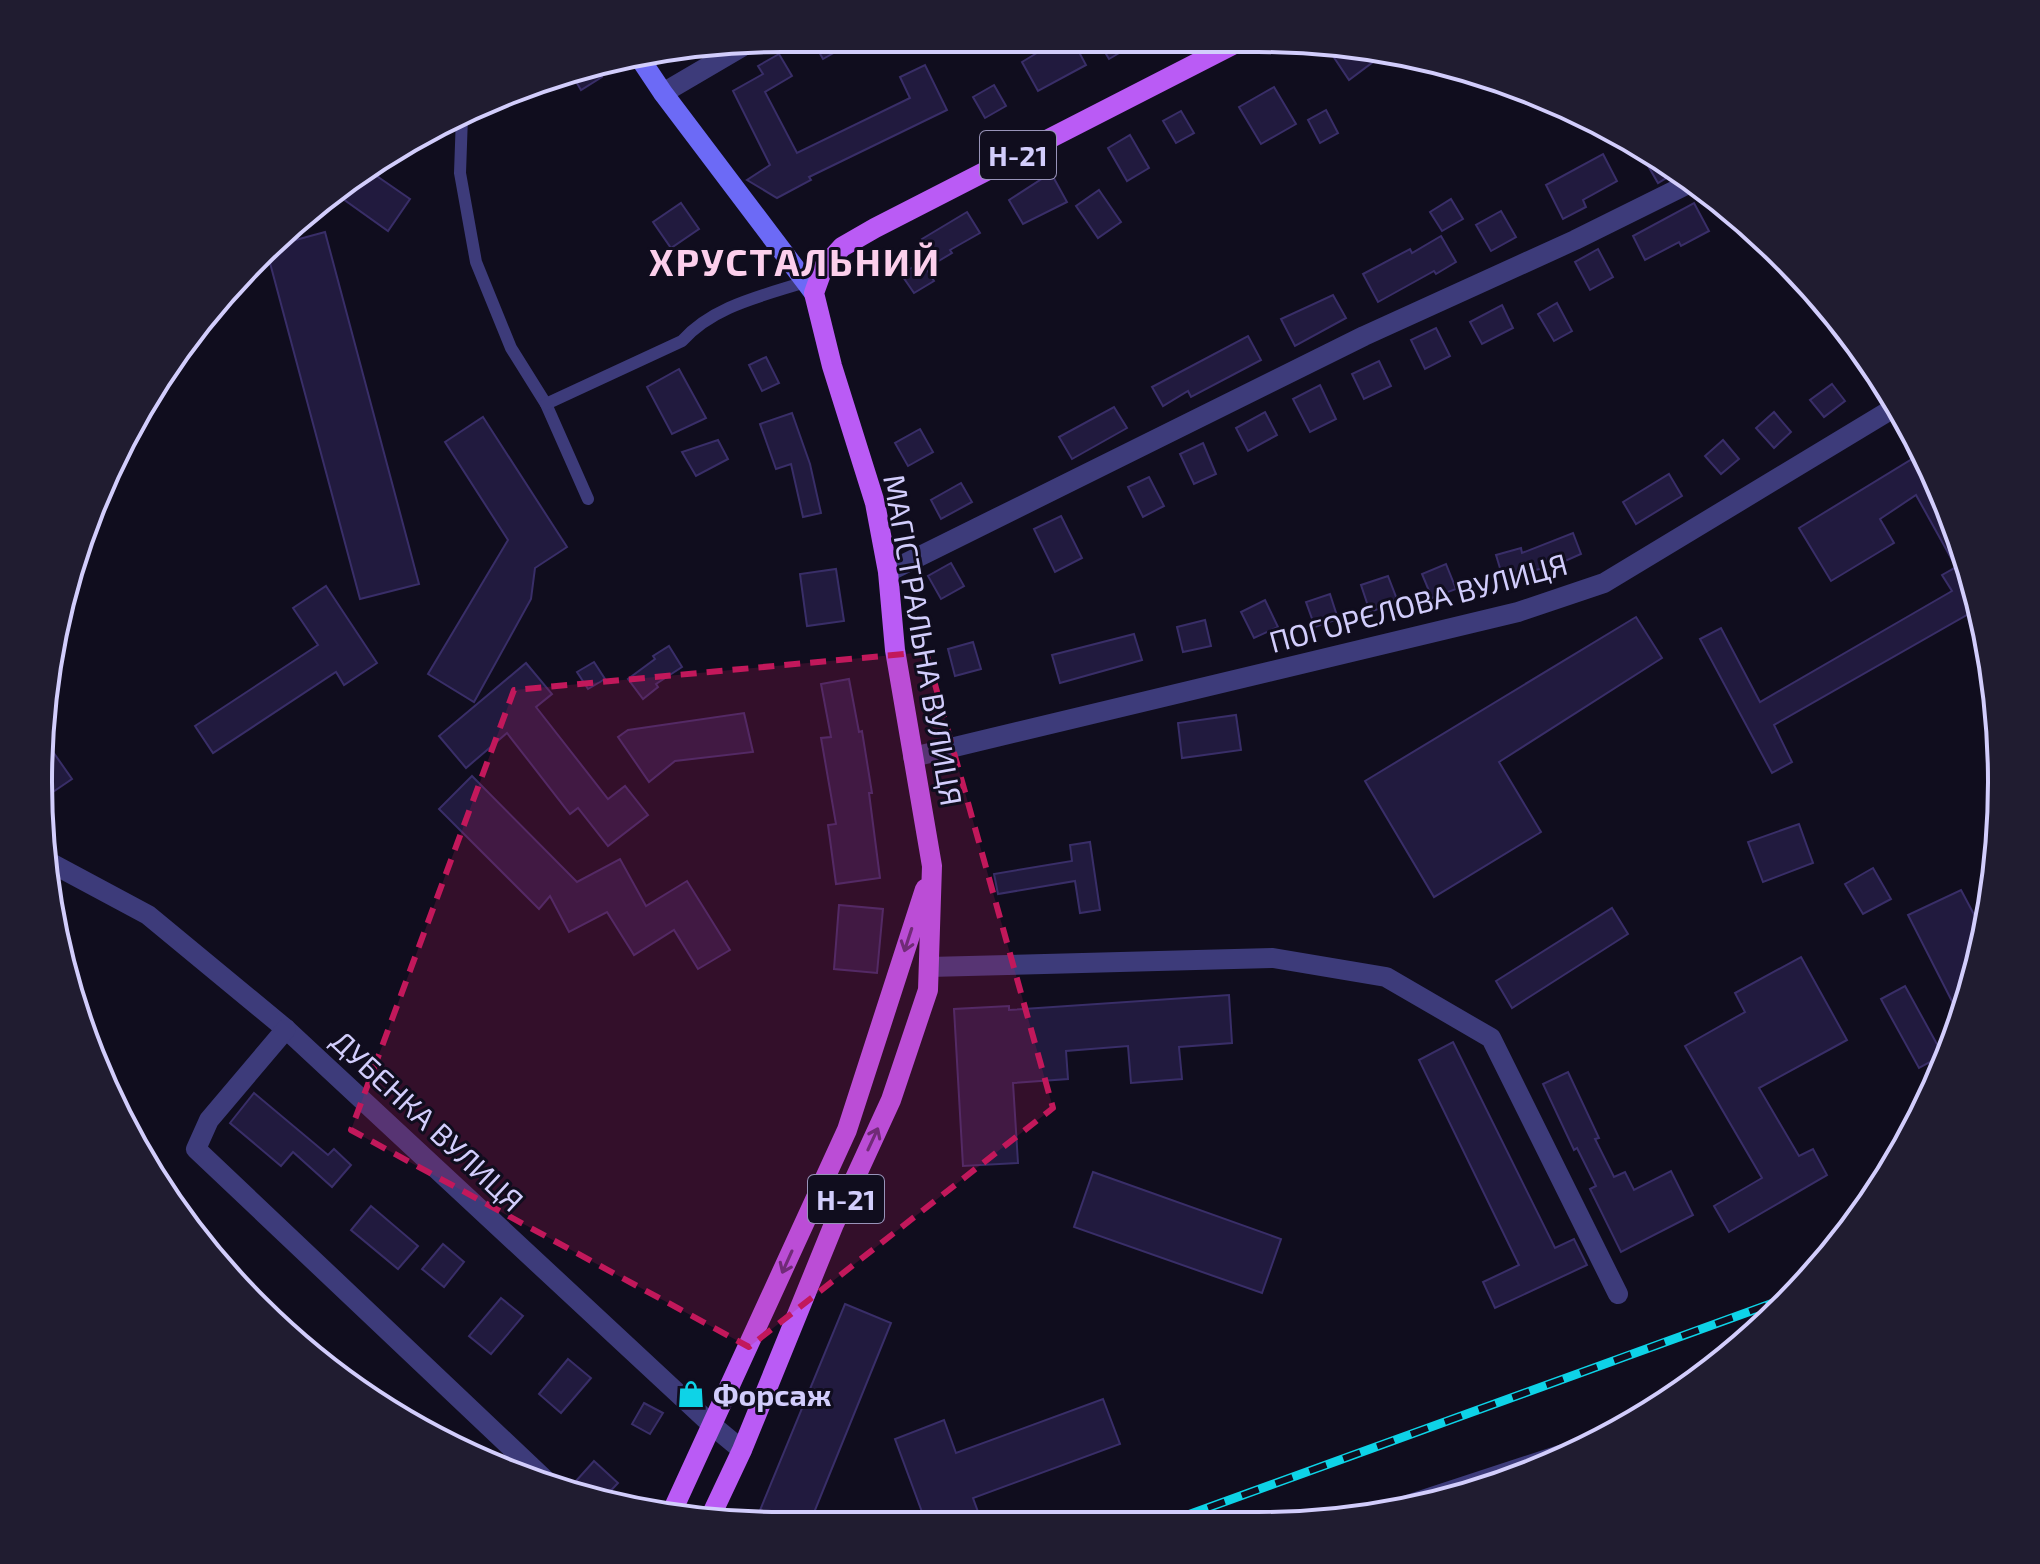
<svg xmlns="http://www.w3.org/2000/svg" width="2040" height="1564" viewBox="0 0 2040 1564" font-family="'Exo 2',sans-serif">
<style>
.building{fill:#211a3e;stroke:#392e68;stroke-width:2}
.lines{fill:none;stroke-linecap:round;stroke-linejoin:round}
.lane{stroke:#3d3b7a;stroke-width:12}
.street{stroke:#3d3b7a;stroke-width:20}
.secondary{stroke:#6c6af6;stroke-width:20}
.primary{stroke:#ba5bf5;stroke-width:20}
.rail-casing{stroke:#0ed3e7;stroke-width:9}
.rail{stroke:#100d1e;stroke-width:6;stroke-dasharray:18;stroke-linecap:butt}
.oneway{stroke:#5c307f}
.marked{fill:#c2185b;fill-opacity:0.2;stroke:#c2185b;stroke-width:6;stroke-dasharray:16 10;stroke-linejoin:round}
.labels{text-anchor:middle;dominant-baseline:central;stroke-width:6;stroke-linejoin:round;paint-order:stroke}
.shield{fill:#100d1e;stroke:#9893b9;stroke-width:2}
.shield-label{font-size:28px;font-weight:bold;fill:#d2cdfc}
.street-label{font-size:30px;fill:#d2cdfc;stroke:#100d1e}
.poi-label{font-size:30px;font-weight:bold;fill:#d2cdfc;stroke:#100d1e;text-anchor:start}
.district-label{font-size:38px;font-weight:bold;letter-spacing:2px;fill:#fccfec;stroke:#100d1e}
.rim{fill:none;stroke:#d2cdfc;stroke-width:4}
</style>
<rect width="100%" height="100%" fill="#100d1e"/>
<g class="building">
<polygon points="811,38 860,38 823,59"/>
<polygon points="1060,39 1072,39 1086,65 1038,91 1022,62"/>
<polygon points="1097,39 1143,39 1109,59"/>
<polygon points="1347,46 1362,49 1385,53 1349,80 1333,56"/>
<polygon points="779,54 792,76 765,92 797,153 910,98 900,77 925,65 947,110 809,177 811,180 777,198 747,180 770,165 733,91 763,74 758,66"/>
<polygon points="589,63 594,63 602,77 581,90 570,71"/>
<polygon points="994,85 1006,106 985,118 973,97"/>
<polygon points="1274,87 1296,124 1261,144 1239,107"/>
<polygon points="1326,110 1338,133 1320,143 1308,120"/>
<polygon points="1181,111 1194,133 1176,143 1163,121"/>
<polygon points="1130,135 1149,168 1127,181 1108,148"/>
<polygon points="1636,145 1667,164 1678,171 1658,183"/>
<polygon points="1603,154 1617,181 1583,200 1586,207 1563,219 1546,185"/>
<polygon points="368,170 410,199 388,231 336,194"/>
<polygon points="1051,173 1067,202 1023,224 1009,200"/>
<polygon points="1099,190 1121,222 1098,238 1076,206"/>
<polygon points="1451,199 1463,219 1442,231 1430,212"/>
<polygon points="681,203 699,229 671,248 653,222"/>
<polygon points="1694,203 1709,231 1681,246 1679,242 1645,260 1633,236"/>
<polygon points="1501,211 1516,237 1491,251 1476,225"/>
<polygon points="967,212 980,233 950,250 952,253 937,262 922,239"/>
<polygon points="325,232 419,584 360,599 266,248"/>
<polygon points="1441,236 1456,262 1436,274 1434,271 1378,302 1363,274 1410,249 1412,253"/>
<polygon points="1598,249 1613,277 1590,290 1575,262"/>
<polygon points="922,262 934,281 914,293 901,274"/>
<polygon points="1333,295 1346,318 1295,346 1281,319"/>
<polygon points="1557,303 1572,331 1554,341 1538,314"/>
<polygon points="1502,305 1513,328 1482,344 1470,322"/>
<polygon points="1436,328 1450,356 1425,369 1411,340"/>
<polygon points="1248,336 1261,360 1191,397 1188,391 1163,406 1152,387"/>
<polygon points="766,357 779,383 762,391 749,365"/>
<polygon points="1379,361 1391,386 1364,399 1352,374"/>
<polygon points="679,369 706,418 672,434 647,387"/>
<polygon points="1832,384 1845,401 1824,417 1810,400"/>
<polygon points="1320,385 1336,419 1310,432 1293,399"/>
<polygon points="1114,407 1127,428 1072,459 1059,437"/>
<polygon points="1265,412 1277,435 1248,451 1236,428"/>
<polygon points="1774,412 1791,432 1774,448 1756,428"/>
<polygon points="792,413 810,464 821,513 803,517 791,464 776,469 760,424"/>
<polygon points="483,417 567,547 535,568 531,599 474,702 428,674 508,540 445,442"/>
<polygon points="920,429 933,452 908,466 895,443"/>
<polygon points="718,440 728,459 696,476 682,452"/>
<polygon points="1723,440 1739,459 1721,474 1705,456"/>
<polygon points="1203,443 1216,474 1194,484 1180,454"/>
<polygon points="1917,456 1927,463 1946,498 1979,608 1774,725 1792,762 1772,773 1700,639 1721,628 1760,702 1952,591 1942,575 1956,567 1916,495 1880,519 1894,543 1831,581 1799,528"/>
<polygon points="1669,474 1682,496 1636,524 1623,502"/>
<polygon points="1149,477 1164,506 1143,517 1128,487"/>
<polygon points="961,483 972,502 941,519 931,500"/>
<polygon points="1061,516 1082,558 1055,572 1034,529"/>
<polygon points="1573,533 1581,554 1556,565 1503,578 1496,555 1521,548 1522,553"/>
<polygon points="951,563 964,586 941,599 928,576"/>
<polygon points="1446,564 1456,589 1432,598 1422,574"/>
<polygon points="836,569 844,621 807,626 800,574"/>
<polygon points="1388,576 1398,602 1370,612 1361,585"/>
<polygon points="326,586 377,663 344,685 336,672 213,753 195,726 318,645 293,608"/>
<polygon points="1330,594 1338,619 1315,627 1306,602"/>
<polygon points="1265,600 1278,627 1254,638 1241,612"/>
<polygon points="1636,617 1662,658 1499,762 1541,832 1434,897 1365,781"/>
<polygon points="1205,620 1211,646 1183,652 1177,627"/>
<polygon points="1134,634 1142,660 1060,683 1052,655"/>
<polygon points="973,642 981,669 955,676 948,649"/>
<polygon points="669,646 682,667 656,684 658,687 643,699 628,679 655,659 653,656"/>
<polygon points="594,662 605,679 588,689 577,672"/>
<polygon points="526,663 552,694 536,707 608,799 625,786 648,815 608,846 578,808 570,814 507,733 466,768 439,736"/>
<polygon points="849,679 859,732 862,731 872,793 869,793 880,878 836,884 828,825 836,824 821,738 831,737 821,684"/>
<polygon points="744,713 753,752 675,761 649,782 618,737 628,730"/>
<polygon points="1236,715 1241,750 1182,758 1178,723"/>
<polygon points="44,739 72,779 41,800 38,782"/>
<polygon points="472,776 577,882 620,859 646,906 687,881 730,950 698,969 674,930 634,955 607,912 569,932 550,896 539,909 439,809"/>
<polygon points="1799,824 1813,863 1763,882 1748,842"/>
<polygon points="1090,842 1100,910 1080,913 1075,881 998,894 994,874 1072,861 1070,845"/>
<polygon points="1873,868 1891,899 1863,914 1845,884"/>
<polygon points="1961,890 1985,935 1960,1017 1908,915"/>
<polygon points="839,905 883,909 877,973 834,969"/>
<polygon points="1612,908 1628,934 1512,1008 1496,981"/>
<polygon points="1801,957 1847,1040 1759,1088 1799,1156 1813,1149 1827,1175 1729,1232 1714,1206 1762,1178 1685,1046 1745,1012 1735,993"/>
<polygon points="1905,986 1943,1055 1919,1068 1881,999"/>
<polygon points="1229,995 1232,1043 1179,1047 1182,1079 1131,1083 1128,1046 1066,1051 1068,1079 1013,1083 1018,1163 963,1166 954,1009 1009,1006 1009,1010"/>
<polygon points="1453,1042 1555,1248 1574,1239 1587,1265 1495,1308 1483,1282 1519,1265 1419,1060"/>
<polygon points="1568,1072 1599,1138 1595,1139 1614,1177 1625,1172 1634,1190 1671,1171 1693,1215 1621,1252 1590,1189 1596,1186 1577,1148 1574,1150 1543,1084"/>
<polygon points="254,1093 328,1155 334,1149 351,1165 332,1187 293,1152 281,1166 230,1123"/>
<polygon points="1093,1172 1281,1239 1262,1293 1074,1227"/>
<polygon points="371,1206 418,1246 398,1269 351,1230"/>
<polygon points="443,1244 464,1262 444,1287 422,1269"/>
<polygon points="501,1298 523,1316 491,1354 469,1336"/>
<polygon points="845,1304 891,1323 811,1520 756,1520"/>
<polygon points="568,1359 591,1378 561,1413 539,1394"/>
<polygon points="1103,1399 1120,1444 973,1498 981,1520 925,1520 895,1439 944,1420 956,1453"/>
<polygon points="644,1403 663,1413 650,1434 632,1424"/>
<polygon points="594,1461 618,1483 602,1500 595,1499 576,1481"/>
</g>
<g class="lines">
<g class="lane">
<polyline points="462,116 460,173 476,262 511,348 546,404 588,499"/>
<path d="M546,404l136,-63c31,-35 80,-45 123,-59"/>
</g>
<g class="street">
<polyline points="663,93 750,42"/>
<polyline points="888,572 1364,336 1575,240 1694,181"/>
<polyline points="913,757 1518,612 1604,583 1897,406"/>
<polyline points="51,863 148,915 286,1029 713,1426 742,1450"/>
<polyline points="929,967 1273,958 1386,977 1491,1038 1618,1294"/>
<polyline points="286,1029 209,1120 196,1149 556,1490"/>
<polyline points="1380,1514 1563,1454"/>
</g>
<polyline class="secondary" points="639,57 663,93 814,293"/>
<g class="primary">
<polyline points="670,1516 847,1130 925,889"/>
<polyline points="709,1520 742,1450 834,1224 891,1100 928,990 932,866 895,650 888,572 875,503 832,366 814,293 823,268 842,247 875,228 1244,39"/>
</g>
<g class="rail-casing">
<polyline id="rail" points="1174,1520 1795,1295"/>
</g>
<use href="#rail" class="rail"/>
</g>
<defs><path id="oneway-shaft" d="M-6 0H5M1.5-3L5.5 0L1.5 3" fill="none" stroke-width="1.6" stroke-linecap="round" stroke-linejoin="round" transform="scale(2)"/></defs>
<g class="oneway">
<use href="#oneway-shaft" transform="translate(908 940) rotate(108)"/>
<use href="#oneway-shaft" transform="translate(873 1139) rotate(-65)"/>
<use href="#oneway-shaft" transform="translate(787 1262) rotate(114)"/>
</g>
<path class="marked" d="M926,652l127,456 -304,239 -398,-217 163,-440z"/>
<defs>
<g id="shop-bare" transform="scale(2.16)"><path d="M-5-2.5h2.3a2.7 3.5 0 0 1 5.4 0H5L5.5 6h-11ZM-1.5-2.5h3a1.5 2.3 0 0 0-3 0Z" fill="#0ed3e7" stroke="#100d1e" stroke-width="2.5" paint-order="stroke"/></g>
</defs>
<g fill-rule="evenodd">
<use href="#shop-bare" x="691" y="1394"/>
</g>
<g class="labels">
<g class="shield">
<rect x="980" y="131" width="76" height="48" rx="6"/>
<rect x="808" y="1175" width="76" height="48" rx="6"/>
</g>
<g class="shield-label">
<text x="1018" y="155">Н-21</text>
<text x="846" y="1199">Н-21</text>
</g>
<g class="street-label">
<text transform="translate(1418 602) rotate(-15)">ПОГОРЄЛОВА ВУЛИЦЯ</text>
<text transform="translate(924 640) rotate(80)">МАГІСТРАЛЬНА ВУЛИЦЯ</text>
<text transform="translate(428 1120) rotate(43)">ДУБЕНКА ВУЛИЦЯ</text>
</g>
<g class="poi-label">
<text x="713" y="1394">Форсаж</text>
</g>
<g class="district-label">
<text x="795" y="261">ХРУСТАЛЬНИЙ</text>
</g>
</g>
<path d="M0 0H2040V1564H0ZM782 52H1258A730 730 0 0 1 1988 782V782A730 730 0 0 1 1258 1512H782A730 730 0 0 1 52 782V782A730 730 0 0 1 782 52Z" fill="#201c30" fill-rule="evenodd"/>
<path class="rim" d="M782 52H1258A730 730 0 0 1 1988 782V782A730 730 0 0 1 1258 1512H782A730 730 0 0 1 52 782V782A730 730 0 0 1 782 52Z"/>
</svg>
